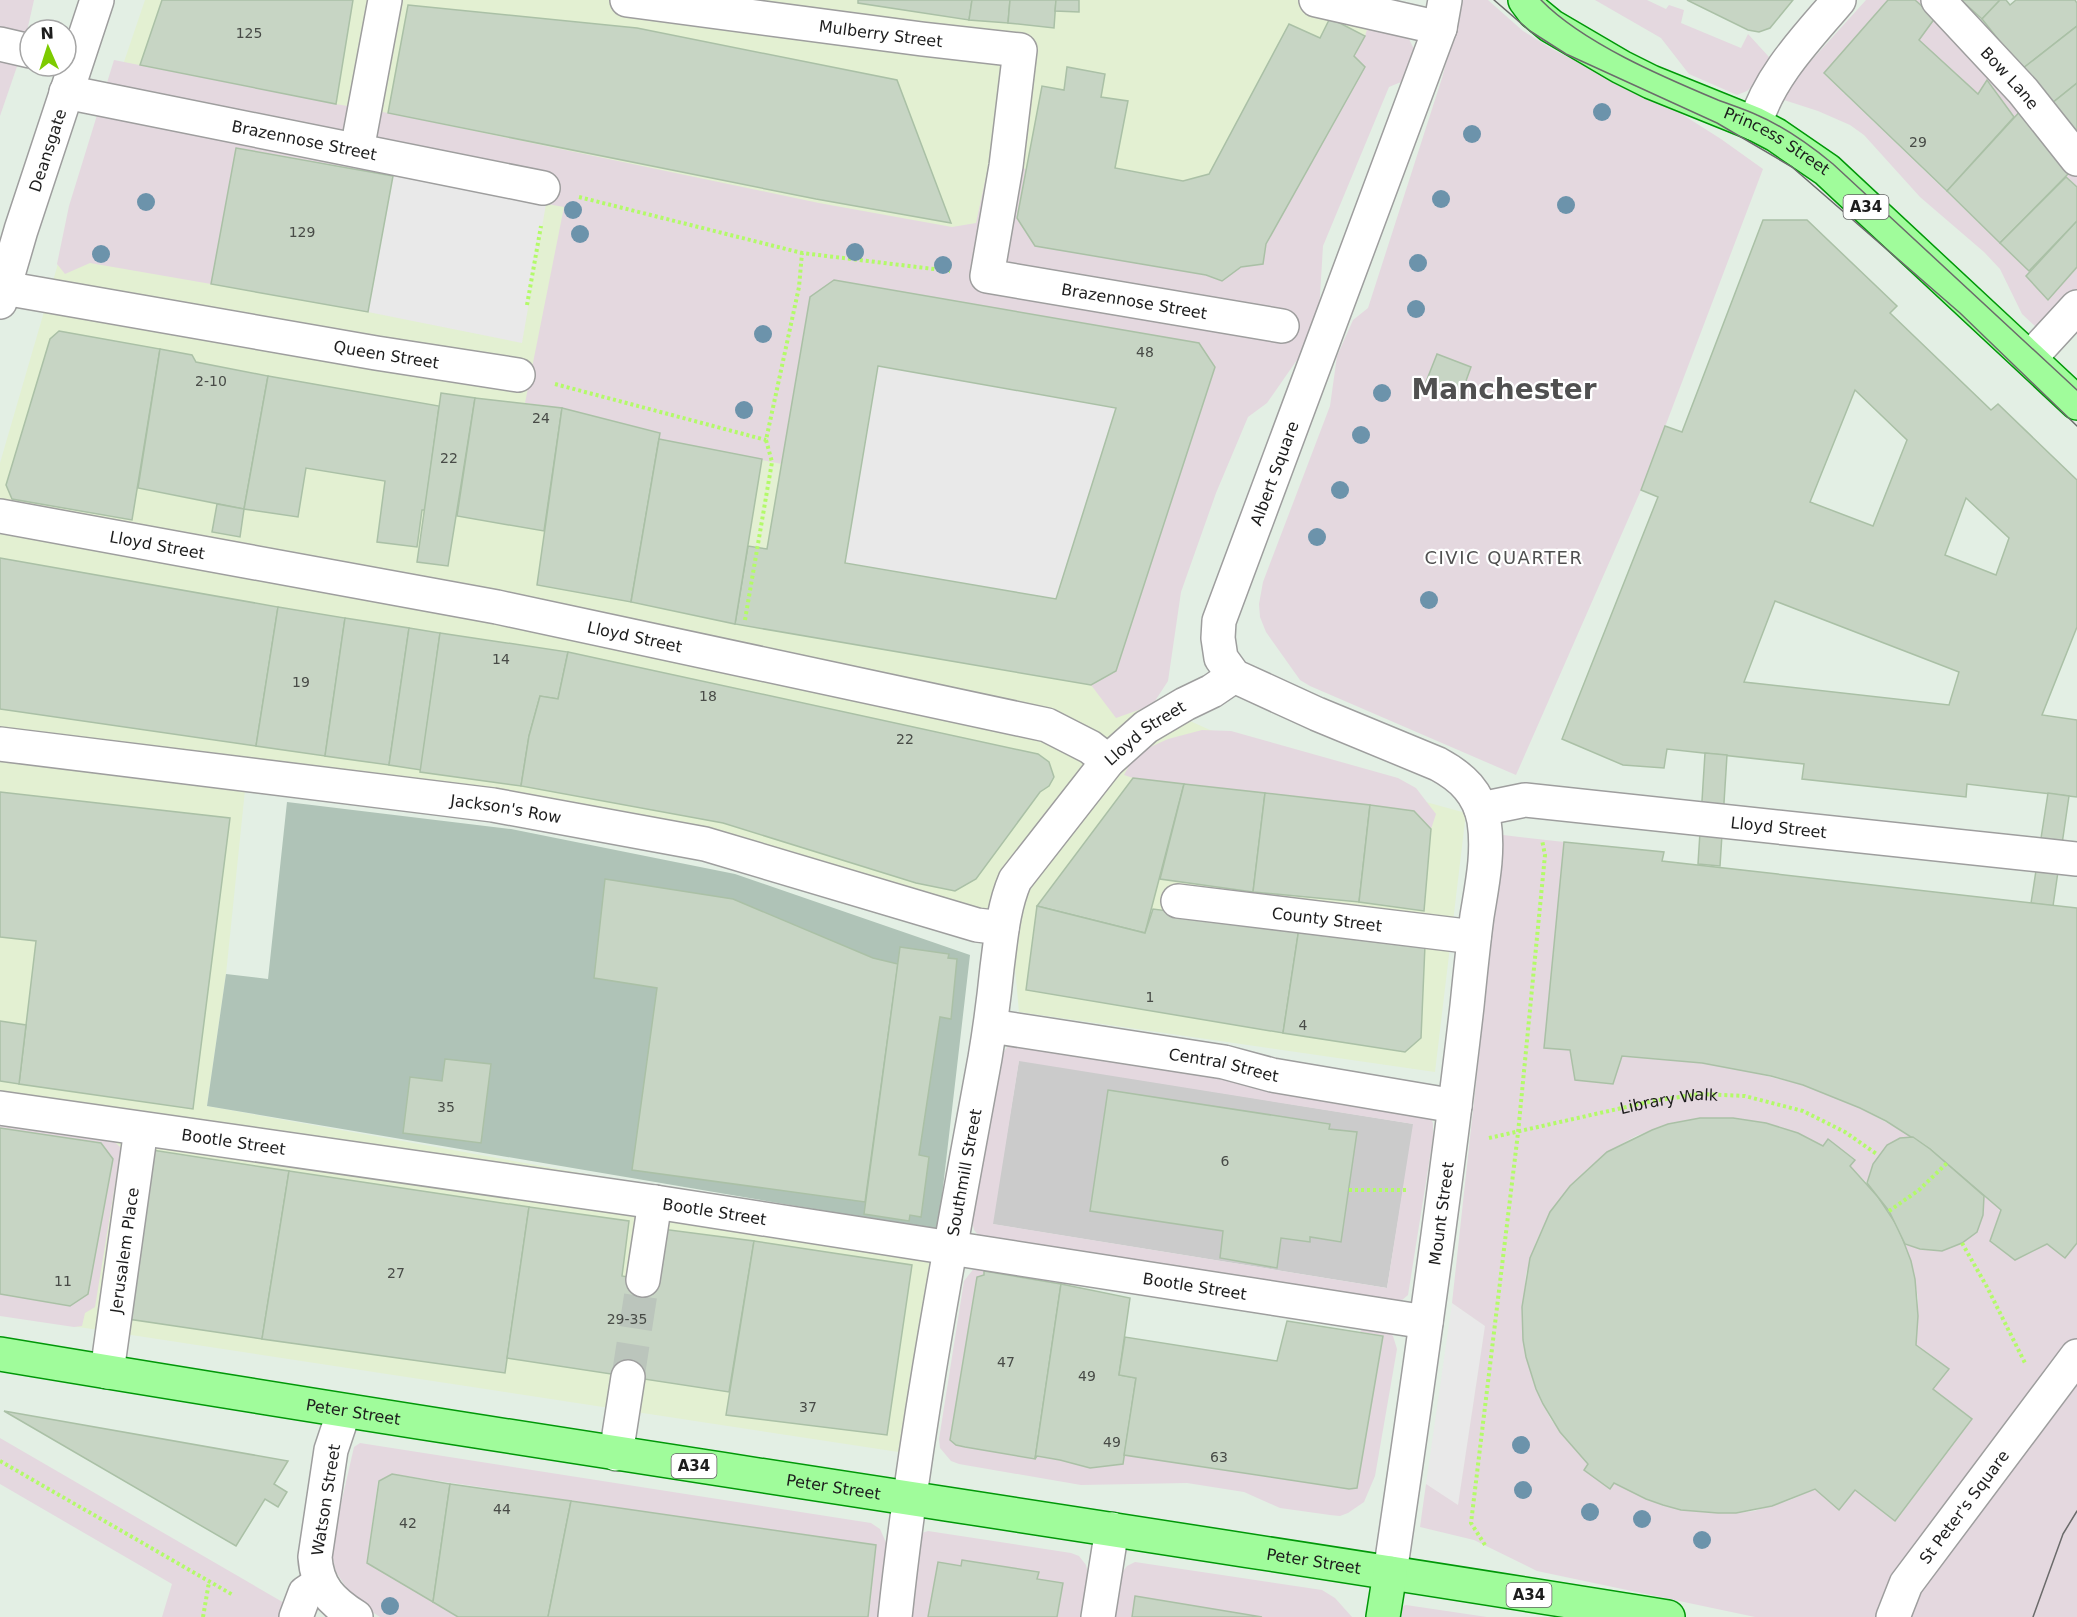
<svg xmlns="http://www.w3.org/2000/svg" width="2077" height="1617" viewBox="0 0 2077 1617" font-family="'DejaVu Sans',sans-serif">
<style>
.commercial{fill:#e3f0d2}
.religious{fill:#cbcbcb}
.construction{fill:#afc3b7}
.parking{fill:#e9e9e9}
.plaza{fill:#e4d8df;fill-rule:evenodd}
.building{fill:#c7d5c4;stroke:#aac0a6;stroke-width:1.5;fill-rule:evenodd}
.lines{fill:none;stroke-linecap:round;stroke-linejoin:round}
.minor-tunnel{stroke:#bbc5bc;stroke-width:33;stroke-dasharray:33 16;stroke-linecap:butt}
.minor-casing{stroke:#9e9e9e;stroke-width:36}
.major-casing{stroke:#009708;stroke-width:36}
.path{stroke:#b3fa69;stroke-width:4;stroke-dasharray:3 3;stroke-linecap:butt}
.minor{stroke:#fff;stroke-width:33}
.major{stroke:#a0fc9b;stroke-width:33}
.tram{stroke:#6b6b6b;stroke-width:1.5}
.tree{fill:#6c93ab}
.labels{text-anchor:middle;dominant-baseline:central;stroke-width:4.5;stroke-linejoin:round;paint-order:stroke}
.number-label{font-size:14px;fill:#484b47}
.shield{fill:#fff;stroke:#616161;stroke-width:1.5}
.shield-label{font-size:15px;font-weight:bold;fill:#1d1d1d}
.street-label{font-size:16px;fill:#1d1d1d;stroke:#fff}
.neighbourhood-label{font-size:18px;letter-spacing:1.5px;fill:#505050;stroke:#fff}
.town-label{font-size:28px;font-weight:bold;fill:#505050;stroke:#fff}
</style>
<rect width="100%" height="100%" fill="#e3efe4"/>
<polygon class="commercial" points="145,0 1393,0 1275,273 1137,697 1283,763 1466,813 1435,1072 1019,1012 1010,914 248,761 226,974 207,1106 938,1237 905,1453 0,1315 0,463 73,212"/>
<polygon class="religious" points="1019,1060 1414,1124 1387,1288 992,1224"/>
<polygon class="construction" points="287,802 511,829 735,874 970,955 938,1230 207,1106 226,974 268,979"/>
<g class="parking">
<polygon points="393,176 546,204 522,343 368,312"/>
<polygon points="878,366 1116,408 1056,599 845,563"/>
<polygon points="1452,1303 1485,1326 1458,1506 1426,1484"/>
</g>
<g class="plaza">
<polygon points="0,0 34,0 23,49 0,116"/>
<path d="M1463,0h25l35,31 29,18 128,64 41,26 42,30 -122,321 -125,285 -206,-89 -10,-6 -34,-48 -6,-15 -1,-13 4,-22 67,-176 7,-50 16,-36 15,-12 74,-230zM1437,354l34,13 -12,33 -34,-13z"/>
<polygon points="1595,0 1647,0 1666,9 1669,5 1684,10 1681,23 1741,48 1748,34 1769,57 1764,70 1757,81 1747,91 1737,95 1689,74 1661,38"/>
<polygon points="1866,0 1888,0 1824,74 2029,271 2026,276 2048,299 2077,267 2077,294 2041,327 2036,327 2022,314 2000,269 1984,252 1920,197 1864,135 1850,125 1818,111 1784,100 1791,83"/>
<polygon points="1915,0 1928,0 1937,8 2028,106 2077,171 2077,187 2066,177 2071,171 2024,107 2014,117 1987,81 1978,94 1919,40 1935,18"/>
<polygon points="1370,20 1407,35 1413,47 1416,63 1412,74 1401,82 1389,87 1323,246 1319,312 1306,347 1267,403 1248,417 1216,493 1181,592 1168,681 1155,701 1147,707 1116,718 1091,685 1116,671 1215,367 1199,343 834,280 810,297 782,464 659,439 660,433 562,408 525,403 564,207 237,148 211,284 90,263 65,274 57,264 69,206 114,60 336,104 388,113 819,203 952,227 976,223 989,163 1026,169 1017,218 1035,246 1206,275 1222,281 1241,267 1263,264 1266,244 1365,67 1354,56 1365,36"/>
<polygon points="1202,730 1231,731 1398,778 1416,788 1436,814 1431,829 1414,811 1133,778 1124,775 1131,762 1146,749 1168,739"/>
<polygon points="1503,835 1564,842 1544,1048 1570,1050 1575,1080 1613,1084 1622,1056 1702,1063 1738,1069 1803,1085 1832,1096 1860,1108 1913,1137 1887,1145 1873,1164 1867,1183 1850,1166 1855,1159 1828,1140 1823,1146 1798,1133 1766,1123 1733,1118 1700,1118 1668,1124 1636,1136 1607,1152 1582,1174 1550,1212 1536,1242 1526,1274 1522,1324 1526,1357 1536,1389 1550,1418 1560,1432 1588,1464 1584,1470 1610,1489 1614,1483 1646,1499 1663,1505 1699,1512 1736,1513 1754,1511 1790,1500 1815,1489 1839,1510 1855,1490 1895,1520 1972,1419 1933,1389 1916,1345 1918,1298 1911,1261 1905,1244 1920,1249 1942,1251 1962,1243 1977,1232 1983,1215 1984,1196 2001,1210 1991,1241 2015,1260 2047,1244 2065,1258 2077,1243 2077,1617 1755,1617 1537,1571 1474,1540 1420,1527 1426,1484 1458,1505 1485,1326 1452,1303"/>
<path d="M1008,1046h28l368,62 25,7 4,8v15l-25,157 -7,6 -422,-65 -5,-6 -2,-9 28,-164zM1019,1061l394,63 -26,164 -394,-64z"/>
<polygon points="0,1124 115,1142 121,1148 95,1307 85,1313 82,1326 74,1327 0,1316 0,1294 69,1306 113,1159 101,1143 0,1128"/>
<polygon points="975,1267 994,1268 994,1273 984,1271 984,1275 977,1277 950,1439 956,1445 1035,1459 1037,1456 1060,1460 1090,1468 1124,1455 1349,1489 1357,1488 1383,1336 1360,1332 1363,1327 1389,1332 1393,1336 1397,1349 1375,1476 1364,1502 1348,1513 1340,1516 1330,1515 1280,1508 1244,1492 1187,1483 1081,1485 959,1464 951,1461 940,1448 939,1439 964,1281"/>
<polygon points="0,1438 286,1604 282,1617 162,1617 172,1584 0,1484"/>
<polygon points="360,1443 871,1523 880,1529 892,1556 886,1617 868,1617 876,1546 392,1474 378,1481 367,1563 458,1617 380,1617 355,1601 336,1572 332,1555 332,1543 354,1447"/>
<polygon points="928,1531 1071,1553 1079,1556 1086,1565 1088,1574 1080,1617 1057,1617 1062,1583 1037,1579 1038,1572 963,1560 961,1566 938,1563 928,1617 905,1617 922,1533"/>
<polygon points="1135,1562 1322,1590 1335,1598 1352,1617 1262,1617 1136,1597 1132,1617 1114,1617 1121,1574 1127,1566"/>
<polygon points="1406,1605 1487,1617 1395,1617 1399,1607"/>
</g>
<g class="building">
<polygon points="162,0 353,0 336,104 140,65"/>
<polygon points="858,0 972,0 969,20 858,3"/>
<polygon points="972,0 1010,0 1008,23 969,20"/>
<polygon points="1010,0 1056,0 1054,28 1008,23"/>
<polygon points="1056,0 1079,0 1079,12 1055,11"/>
<polygon points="1687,0 1793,0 1770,28 1759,32 1748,30"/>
<polygon points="1888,0 1915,0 1935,18 1919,40 1978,94 1987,80 2014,117 1947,191 1824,73"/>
<polygon points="1961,0 2000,0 1982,19"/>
<polygon points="2000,0 2006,0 2010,5 2016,0 2075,0 2077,3 2077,26 2022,69 1982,19"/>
<polygon points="408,5 637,28 897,80 951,223 816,199 388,113"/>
<polygon points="1330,18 1365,36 1354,56 1365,67 1266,244 1263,264 1241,267 1222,281 1206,275 1035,246 1017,218 1042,86 1064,90 1067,67 1105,74 1101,97 1128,101 1115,168 1183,181 1209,174 1289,24 1320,38"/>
<polygon points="2077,26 2077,83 2051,104 2022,69"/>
<polygon points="2077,83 2077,140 2051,104"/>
<polygon points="2024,107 2071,171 2000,243 1947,191"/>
<polygon points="236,148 393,176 368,312 211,284"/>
<polygon points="2066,177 2077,187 2077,221 2029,271 2000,243"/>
<path d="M1763,220h44l90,86 -7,7 101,97 7,-6 79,76v147l-35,88 35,5v77l-110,-13 -1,13 -164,-18 2,-15 -137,-15 -3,19 -41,-3 -61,-26 96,-242 -17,-7 24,-64 17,6zM1855,390l52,50 -34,86 -63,-24zM1966,498l43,40 -13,37 -51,-20zM1775,601l184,71 -10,33 -205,-23z"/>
<polygon points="2077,221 2077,267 2048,300 2026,276"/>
<path d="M834,280l365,63 16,24 -99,304 -25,14 -356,-61 13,-78 19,3 43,-252zM878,366l238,42 -60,191 -211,-36z"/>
<polygon points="59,331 160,349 132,520 12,499 6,485 50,339"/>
<polygon points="160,349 192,355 196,362 268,376 244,509 138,488"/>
<polygon points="1437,354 1471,367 1459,400 1424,387"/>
<polygon points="268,376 439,406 425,510 422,510 417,547 377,542 385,481 306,468 298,517 244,509"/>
<polygon points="441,393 475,398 448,566 417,562"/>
<polygon points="475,398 562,408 544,531 457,516"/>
<polygon points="562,408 660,433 631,602 537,585"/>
<polygon points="659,439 762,459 735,624 631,602"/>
<polygon points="217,504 244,509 240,537 212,532"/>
<polygon points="0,558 278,607 256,746 0,709"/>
<polygon points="278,607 345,618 325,756 256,746"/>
<polygon points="345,618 409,628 389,765 325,756"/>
<polygon points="409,628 440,633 421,770 389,765"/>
<polygon points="440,633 568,652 558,699 540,696 529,736 521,786 420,772"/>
<polygon points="568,652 1038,754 1049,762 1054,777 1049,786 1040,792 976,879 955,891 916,883 723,823 521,786 529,736 540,696 558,699"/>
<polygon points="1705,753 1727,755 1720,866 1698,864"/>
<polygon points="1133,778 1184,784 1145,933 1037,906"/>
<polygon points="1184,784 1265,793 1253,892 1160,879"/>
<polygon points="0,792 230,818 193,1109 19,1084 36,941 0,937"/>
<polygon points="1265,793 1370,805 1359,902 1253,892"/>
<polygon points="2048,793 2069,796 2053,906 2031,903"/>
<polygon points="1370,805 1414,811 1431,829 1424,911 1359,902"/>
<polygon points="1564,842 1664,852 1662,861 2077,908 2077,1243 2065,1258 2047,1244 2015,1260 1990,1241 2001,1210 1930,1149 1886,1121 1860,1108 1803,1085 1771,1076 1702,1063 1622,1056 1613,1084 1575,1080 1570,1050 1544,1048"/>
<polygon points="605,879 733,899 873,958 898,964 865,1202 632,1170 657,988 594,978"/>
<polygon points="1037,906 1145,933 1153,909 1299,928 1283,1033 1026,990"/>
<polygon points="1299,928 1425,945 1421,1038 1405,1052 1283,1033"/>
<polygon points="900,947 949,954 948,958 957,959 951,1019 940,1017 919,1155 929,1157 921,1217 910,1215 909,1221 864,1214"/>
<polygon points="0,1021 26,1025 19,1084 0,1081"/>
<polygon points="445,1059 491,1064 481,1143 403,1133 410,1077 442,1081"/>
<polygon points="1108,1090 1330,1124 1329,1129 1357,1132 1341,1242 1310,1237 1310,1242 1281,1238 1277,1268 1220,1258 1223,1231 1090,1211"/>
<polygon points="1700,1118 1733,1118 1766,1123 1798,1133 1823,1146 1828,1139 1855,1160 1850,1166 1878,1197 1898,1227 1911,1261 1915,1279 1918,1316 1916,1345 1949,1369 1933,1389 1972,1419 1895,1521 1855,1490 1839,1510 1815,1489 1772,1506 1736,1513 1718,1513 1681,1510 1663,1505 1646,1499 1614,1483 1610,1489 1584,1470 1588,1464 1560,1432 1543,1404 1536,1389 1526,1357 1523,1340 1522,1307 1530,1258 1550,1212 1570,1186 1607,1152 1652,1130 1668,1124"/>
<polygon points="0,1128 101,1143 113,1159 88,1294 70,1306 0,1294"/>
<polygon points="1913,1137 1930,1149 1984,1196 1983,1215 1977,1232 1962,1243 1942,1251 1920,1249 1905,1244 1889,1211 1867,1183 1873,1164 1887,1145 1900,1138"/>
<polygon points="152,1150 289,1171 262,1339 128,1319"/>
<polygon points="289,1171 529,1207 505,1373 262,1339"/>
<polygon points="529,1207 629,1221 622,1276 643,1280 662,1229 754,1241 729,1392 507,1358"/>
<polygon points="754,1241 912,1265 887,1435 726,1415"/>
<polygon points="984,1271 1061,1284 1035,1459 965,1447 956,1445 950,1440 977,1277 984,1275"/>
<polygon points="1061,1284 1130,1298 1119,1375 1136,1378 1123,1464 1090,1468 1060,1460 1037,1456 1035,1459"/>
<polygon points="1287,1321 1383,1336 1357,1488 1349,1489 1124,1455 1136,1378 1119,1375 1125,1337 1277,1361"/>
<polygon points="4,1411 288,1461 274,1484 287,1492 278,1507 265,1499 236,1546"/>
<polygon points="392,1474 450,1484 433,1602 367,1563 379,1481"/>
<polygon points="450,1484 571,1501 548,1617 458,1617 433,1602"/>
<polygon points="571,1501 876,1545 868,1617 548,1617"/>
<polygon points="962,1560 1039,1572 1037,1579 1063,1583 1057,1617 928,1617 938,1562 961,1566"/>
<polygon points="1135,1596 1262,1617 1132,1617"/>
</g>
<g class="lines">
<polyline class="minor-tunnel" points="628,1377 643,1280"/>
<g class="minor-casing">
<g id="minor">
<path id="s2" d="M627,0l295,39 98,11 -14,116 -19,110 295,50"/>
<polyline points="1316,0 1440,28"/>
<path id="s3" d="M1938,0l85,91 54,68"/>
<polyline points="0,44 30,51"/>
<path id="s4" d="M66,92l477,96"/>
<path d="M1755,124c15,-49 51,-85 84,-124"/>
<polyline points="357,150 385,0"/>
<path id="s5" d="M4,288l372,65 142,22"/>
<path id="s6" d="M0,302l21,-72 76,-230"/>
<polyline points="2030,358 2077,307"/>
<path id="s7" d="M0,516l497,91 550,118 43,22 18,14"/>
<path id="s8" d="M0,744l493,61 212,39 272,81 25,3"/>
<path id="s9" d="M1481,809l44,-9 552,59"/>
<path id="s10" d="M1178,901l296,36"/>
<path id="s11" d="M991,1026l233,36 48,13 183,31"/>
<path id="s12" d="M0,1108l655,94 771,120"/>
<polyline points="643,1280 655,1202"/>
<path id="s13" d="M107,1372l34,-243"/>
<path d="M344,1411l-13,39 -16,107c2,30 16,44 41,60"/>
<polyline points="616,1454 628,1377"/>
<path id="s14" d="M1390,1573c28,-189 55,-377 77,-567 3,-30 6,-60 10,-90 5,-31 12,-63 7,-95 -5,-28 -22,-44 -46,-57l-121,-50 -83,-38 -13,-18 -3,-20 1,-17 221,-593 5,-28"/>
<polyline points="296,1617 305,1593 320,1583"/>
<path id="s15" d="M895,1617c20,-188 56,-373 90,-559 5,-30 9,-60 12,-90 4,-30 6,-60 18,-88l93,-119 38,-34 39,-23 27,-13 22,-15"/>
<polyline points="1098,1617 1112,1529"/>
<path id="s16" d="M1893,1617l13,-33 171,-228"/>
</g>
</g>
<g class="major-casing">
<g id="major">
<path id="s17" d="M1525,0l9,12 17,14 70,41 30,15 104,42 21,11 51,35 250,233"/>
<path id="s18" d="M0,1354c555,93 1112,173 1668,263"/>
<polyline points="1383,1617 1390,1573"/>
</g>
</g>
<g class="path">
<polyline points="579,197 802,253"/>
<polyline points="527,305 541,226"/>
<polyline points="555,384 766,440"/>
<polyline points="745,620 772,462 766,440 799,287 802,253 950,271"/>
<path id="s1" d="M1489,1138l164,-37 46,-7 46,2 58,15 42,21 33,23"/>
<polyline points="1349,1190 1407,1190"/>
<polyline points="1889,1211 1919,1190 1947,1163"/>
<polyline points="1962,1243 1987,1287 2025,1363"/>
<polyline points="0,1461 233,1595"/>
<polyline points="1485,1545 1471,1523 1518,1133 1545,855 1542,840"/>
<polyline points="203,1617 209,1582"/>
</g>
<use href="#minor" class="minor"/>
<use href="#major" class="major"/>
<g class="tram">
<polyline points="1494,0 1530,31 1566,54 1717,123 1792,167 1960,313 2077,426"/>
<path d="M1541,0c42,43 122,77 177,100 13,5 26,9 39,15 28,12 53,30 76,49l244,226"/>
<polyline points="2033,1617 2063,1534 2077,1511"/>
</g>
</g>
<g class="tree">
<circle cx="1602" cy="112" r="9"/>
<circle cx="1472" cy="134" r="9"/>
<circle cx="1441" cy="199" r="9"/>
<circle cx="146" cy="202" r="9"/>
<circle cx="1566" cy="205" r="9"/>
<circle cx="573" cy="210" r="9"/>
<circle cx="580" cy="234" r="9"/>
<circle cx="855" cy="252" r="9"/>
<circle cx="101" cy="254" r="9"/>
<circle cx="1418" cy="263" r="9"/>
<circle cx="943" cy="265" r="9"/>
<circle cx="1416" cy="309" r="9"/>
<circle cx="763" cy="334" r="9"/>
<circle cx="1382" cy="393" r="9"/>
<circle cx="744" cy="410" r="9"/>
<circle cx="1361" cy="435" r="9"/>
<circle cx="1340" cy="490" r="9"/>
<circle cx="1317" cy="537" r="9"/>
<circle cx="1429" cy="600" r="9"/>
<circle cx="1521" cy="1445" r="9"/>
<circle cx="1523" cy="1490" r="9"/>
<circle cx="1590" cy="1512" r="9"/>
<circle cx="1642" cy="1519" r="9"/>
<circle cx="1702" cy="1540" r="9"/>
<circle cx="390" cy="1606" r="9"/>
</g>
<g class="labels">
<g class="number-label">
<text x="249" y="33">125</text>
<text x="1918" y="142">29</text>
<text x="302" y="232">129</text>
<text x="1145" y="352">48</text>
<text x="211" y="381">2-10</text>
<text x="541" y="418">24</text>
<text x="449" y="458">22</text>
<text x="501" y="659">14</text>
<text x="301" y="682">19</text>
<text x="708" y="696">18</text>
<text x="905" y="739">22</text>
<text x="1150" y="997">1</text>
<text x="1303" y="1025">4</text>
<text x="446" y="1107">35</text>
<text x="1225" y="1161">6</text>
<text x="396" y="1273">27</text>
<text x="63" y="1281">11</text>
<text x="627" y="1319">29-35</text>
<text x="1006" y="1362">47</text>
<text x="1087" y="1376">49</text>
<text x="808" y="1407">37</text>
<text x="1112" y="1442">49</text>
<text x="1219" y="1457">63</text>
<text x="502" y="1509">44</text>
<text x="408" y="1523">42</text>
</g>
<g class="shield">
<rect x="1843.5" y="195" width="45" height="24" rx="4.5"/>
<rect x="671.5" y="1454" width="45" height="24" rx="4.5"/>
<rect x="1506.5" y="1583" width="45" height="24" rx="4.5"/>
</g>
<g class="shield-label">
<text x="1866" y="207">A34</text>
<text x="694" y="1466">A34</text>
<text x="1529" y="1595">A34</text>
</g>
<g class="street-label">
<text stroke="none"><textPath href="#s2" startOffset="256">Mulberry Street</textPath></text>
<text stroke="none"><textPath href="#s3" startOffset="106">Bow Lane</textPath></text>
<text stroke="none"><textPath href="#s4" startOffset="243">Brazennose Street</textPath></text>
<text stroke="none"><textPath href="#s17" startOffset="291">Princess Street</textPath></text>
<text stroke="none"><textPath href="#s6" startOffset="159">Deansgate</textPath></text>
<text stroke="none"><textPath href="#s2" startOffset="774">Brazennose Street</textPath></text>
<text stroke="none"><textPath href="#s5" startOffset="388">Queen Street</textPath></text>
<text stroke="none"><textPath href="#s14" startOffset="1274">Albert Square</textPath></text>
<text stroke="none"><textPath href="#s7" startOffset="160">Lloyd Street</textPath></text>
<text stroke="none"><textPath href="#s7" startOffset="646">Lloyd Street</textPath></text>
<text stroke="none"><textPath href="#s15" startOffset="945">Lloyd Street</textPath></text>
<text stroke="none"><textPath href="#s8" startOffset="510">Jackson's Row</textPath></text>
<text stroke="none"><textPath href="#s9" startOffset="300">Lloyd Street</textPath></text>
<text stroke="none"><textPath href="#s10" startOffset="150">County Street</textPath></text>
<text stroke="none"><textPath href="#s11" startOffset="236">Central Street</textPath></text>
<text stroke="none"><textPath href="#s1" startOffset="184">Library Walk</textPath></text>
<text stroke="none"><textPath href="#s12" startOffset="236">Bootle Street</textPath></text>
<text stroke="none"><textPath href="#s15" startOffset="450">Southmill Street</textPath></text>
<text stroke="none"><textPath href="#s12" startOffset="722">Bootle Street</textPath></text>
<text stroke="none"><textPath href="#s14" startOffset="363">Mount Street</textPath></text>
<text stroke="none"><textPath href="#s13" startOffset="123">Jerusalem Place</textPath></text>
<text stroke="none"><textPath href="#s12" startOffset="1208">Bootle Street</textPath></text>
<text stroke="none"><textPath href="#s18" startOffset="358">Peter Street</textPath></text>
<text stroke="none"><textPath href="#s18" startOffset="844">Peter Street</textPath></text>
<text transform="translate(326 1500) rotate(-81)">Watson Street</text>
<text stroke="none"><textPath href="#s16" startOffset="132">St Peter's Square</textPath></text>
<text stroke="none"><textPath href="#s18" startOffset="1330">Peter Street</textPath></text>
</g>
<g class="neighbourhood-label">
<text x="1504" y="557">CIVIC QUARTER</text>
</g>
<g class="town-label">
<text x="1504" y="389">Manchester</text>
</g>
</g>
<g transform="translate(48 48) rotate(357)"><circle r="28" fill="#ffffff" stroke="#a5a5a5" stroke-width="1.5"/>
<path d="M0-4.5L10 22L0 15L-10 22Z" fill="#7dcb00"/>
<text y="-9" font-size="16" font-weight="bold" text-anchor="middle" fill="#1d1d1d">N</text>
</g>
</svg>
